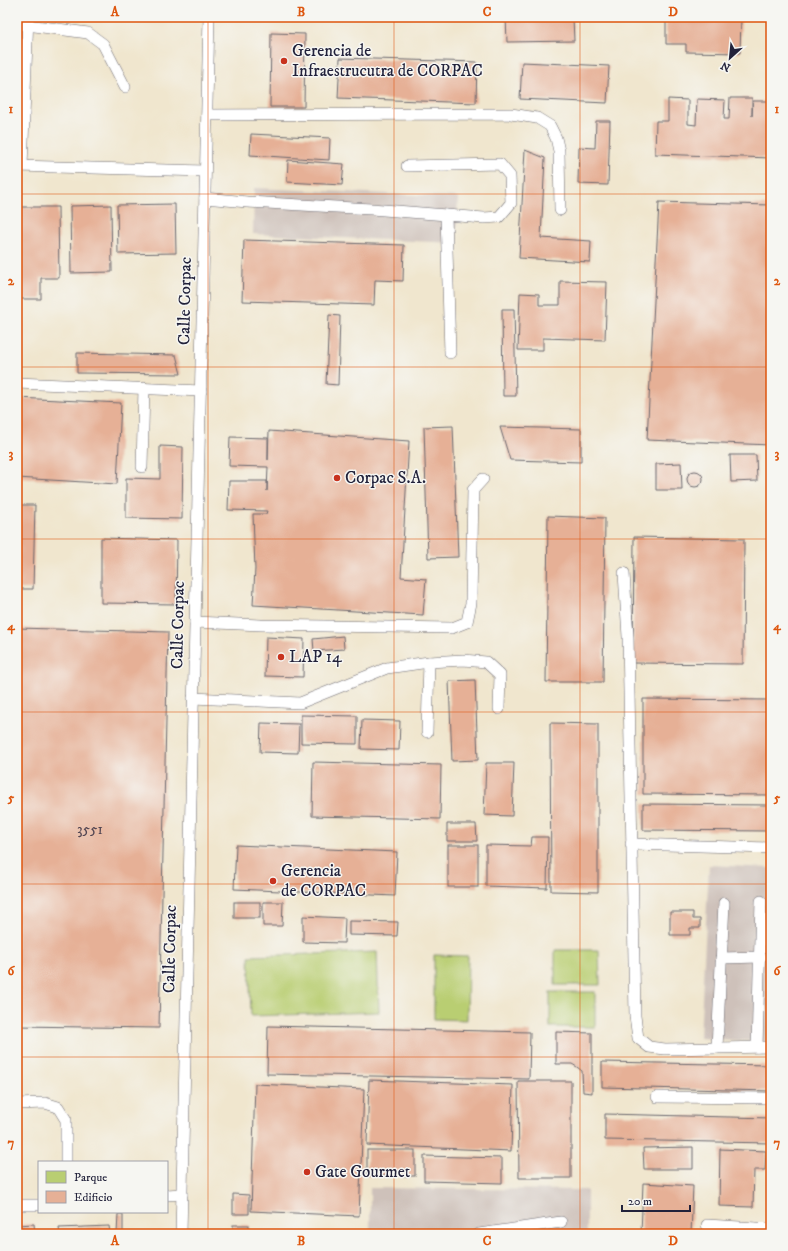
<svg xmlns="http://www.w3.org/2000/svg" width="788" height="1251" viewBox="0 0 788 1251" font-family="'IM FELL DW Pica',serif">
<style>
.industrial{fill:#cec1ba}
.green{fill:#b9ce72;stroke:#6e7856}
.building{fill:#e6b096}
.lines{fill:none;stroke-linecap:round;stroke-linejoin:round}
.lane-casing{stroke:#6a676e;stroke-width:12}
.lane{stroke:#fff;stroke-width:11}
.grid{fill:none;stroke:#de560e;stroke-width:1;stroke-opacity:0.55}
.poi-dot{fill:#c8321e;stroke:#f6f6f2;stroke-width:1.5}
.labels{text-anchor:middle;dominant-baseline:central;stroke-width:3;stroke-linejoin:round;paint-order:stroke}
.number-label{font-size:15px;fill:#534652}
.poi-label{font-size:17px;fill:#22223b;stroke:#f6f6f2;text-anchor:start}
.street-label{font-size:17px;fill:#22223b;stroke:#f6f6f2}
.neatline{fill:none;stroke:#de560e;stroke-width:1.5}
.grid-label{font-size:13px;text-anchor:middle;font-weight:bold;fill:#de560e}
</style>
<rect width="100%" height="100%" fill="#f6f6f2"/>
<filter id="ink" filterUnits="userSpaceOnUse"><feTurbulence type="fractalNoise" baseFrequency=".025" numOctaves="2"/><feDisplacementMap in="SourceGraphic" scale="8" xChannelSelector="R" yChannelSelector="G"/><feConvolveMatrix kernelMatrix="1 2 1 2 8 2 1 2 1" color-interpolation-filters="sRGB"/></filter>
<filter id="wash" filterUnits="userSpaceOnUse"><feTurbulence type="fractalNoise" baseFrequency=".012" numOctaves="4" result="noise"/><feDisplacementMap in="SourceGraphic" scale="16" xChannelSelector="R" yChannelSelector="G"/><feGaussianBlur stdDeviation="0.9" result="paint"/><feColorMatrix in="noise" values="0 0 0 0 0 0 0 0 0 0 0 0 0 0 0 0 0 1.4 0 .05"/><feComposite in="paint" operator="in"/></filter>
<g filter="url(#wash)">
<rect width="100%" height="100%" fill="#f0e6ce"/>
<g class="industrial">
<polygon points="254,188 458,197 456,243 253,234"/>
<polygon points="709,865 771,868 771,1042 700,1038"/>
<polygon points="370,1188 587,1190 587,1233 370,1234"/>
</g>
<g class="green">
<polygon points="555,950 599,950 600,985 555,985"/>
<polygon points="377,952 379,1012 251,1016 249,956"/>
<polygon points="434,955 468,956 467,1020 434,1019"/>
<rect x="550" y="992" width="45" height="35"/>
</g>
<g id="blocks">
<g class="building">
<polygon points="506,17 573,17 574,41 507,42"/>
<polygon points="666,17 741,17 740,53 686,52 686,44 666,44"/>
<polygon points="271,33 305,34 304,107 270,107"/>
<polygon points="340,58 477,62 476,103 338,98"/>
<polygon points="522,62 609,66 607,103 520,99"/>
<polygon points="730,98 752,98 752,116 753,101 771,101 771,158 655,154 656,121 668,121 668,99 688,100 688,124 696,125 697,99 725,100 724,119 729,119"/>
<polygon points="596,121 610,121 608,185 578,184 579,147 595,148"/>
<polygon points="251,134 330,138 329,160 250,155"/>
<polygon points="525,150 545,158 541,238 591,241 590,262 519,258"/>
<polygon points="288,160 344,164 342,185 287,182"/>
<polygon points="659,202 771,205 771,445 647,440"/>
<polygon points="175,204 176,253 118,254 117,205"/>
<polygon points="111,205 112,272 71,273 70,206"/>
<polygon points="17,207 58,207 59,278 41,278 41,299 17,299"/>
<polygon points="244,240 404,245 403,281 375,280 374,305 242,301"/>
<polygon points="560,281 607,282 605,340 543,338 543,350 518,350 520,293 539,294 539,305 560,305"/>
<polygon points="502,309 514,309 516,396 503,396"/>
<polygon points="329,315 340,316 338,385 326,384"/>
<polygon points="77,353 176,355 181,374 77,373"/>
<polygon points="17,398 121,403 117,484 17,478"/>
<polygon points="453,426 458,557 428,558 424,427"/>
<polygon points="500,427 581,429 581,462 510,460"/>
<polygon points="269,431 409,441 401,577 426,579 423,615 253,605 255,569 253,514 266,514 267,511 228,510 229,481 267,481 267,491 268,467 229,466 230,437 268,438 268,460"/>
<polygon points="160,446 183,447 182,519 126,518 126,478 160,479"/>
<polygon points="730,455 756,455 757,481 731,482"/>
<polygon points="681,463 682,490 656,490 656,464"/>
<circle cx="695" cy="479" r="8"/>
<polygon points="17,505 35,505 33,589 17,589"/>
<polygon points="548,516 605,518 603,682 546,682"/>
<polygon points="634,537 744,539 743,664 633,663"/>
<polygon points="101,538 177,540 176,604 101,603"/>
<polygon points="17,628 168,632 159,1028 17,1026"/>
<polygon points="343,636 344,649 314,651 313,639"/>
<polygon points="266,637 304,639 303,677 265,676"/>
<polygon points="475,680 478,760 452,761 449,681"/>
<polygon points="643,699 771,700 771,795 643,794"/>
<polygon points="301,715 357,716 357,744 301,743"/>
<polygon points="362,720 400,721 399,750 361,749"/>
<polygon points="261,723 299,724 298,753 260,752"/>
<polygon points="550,723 598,724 598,892 551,891"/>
<polygon points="313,762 441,765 440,819 312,816"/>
<polygon points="486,763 514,763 512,816 484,815"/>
<polygon points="643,804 771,805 771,831 643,830"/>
<polygon points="447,824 476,824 477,841 447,841"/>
<polygon points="532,837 548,837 547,888 486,886 486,845 531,846"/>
<polygon points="236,845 397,852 395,896 234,889"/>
<rect x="448" y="845" width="30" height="42"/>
<rect x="234" y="902" width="26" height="16"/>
<polygon points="263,902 283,902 282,926 263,926"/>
<polygon points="670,912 693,912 693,919 700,919 700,928 690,928 690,935 670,935"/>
<polygon points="303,916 345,918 344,943 303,942"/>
<polygon points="349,921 398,922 397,936 349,935"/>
<polygon points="268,1026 530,1032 529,1079 267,1074"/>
<polygon points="556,1032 592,1033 592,1093 583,1092 582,1071 577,1067 572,1064 556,1064"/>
<polygon points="602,1062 771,1065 771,1091 602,1087"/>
<polygon points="369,1080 513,1085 511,1151 367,1145"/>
<polygon points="518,1081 571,1081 571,1178 519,1178"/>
<polygon points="255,1084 364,1089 359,1216 251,1211"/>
<polygon points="605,1114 771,1118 771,1143 605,1140"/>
<polygon points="693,1147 693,1169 644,1169 643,1148"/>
<polygon points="720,1149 766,1151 765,1170 754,1170 753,1207 719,1206"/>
<rect x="367" y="1150" width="48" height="26"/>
<polygon points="424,1156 502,1158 502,1183 424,1181"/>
<polygon points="643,1183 693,1186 691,1234 641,1234"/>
<polygon points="233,1194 249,1195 249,1214 233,1214"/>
<polygon points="118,1214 123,1214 123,1234 117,1234"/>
<polygon points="34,1224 35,1234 17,1234 17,1225"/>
<rect x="233" y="1225" width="16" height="9"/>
<polygon points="109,1226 110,1234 60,1234 59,1228"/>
</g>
</g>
</g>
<g filter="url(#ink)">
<use href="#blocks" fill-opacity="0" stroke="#6a676e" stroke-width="1"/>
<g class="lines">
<g class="lane-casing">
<g id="lane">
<polyline points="27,25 88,33 103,44 125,87"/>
<polyline points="207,115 511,114 537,118 550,126 556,138 559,151 560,210"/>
<polyline points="17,166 205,171"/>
<polyline points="22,166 28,17"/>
<polyline points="205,198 247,202 371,209 484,218 499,217 511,203 510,176 500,164 407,166"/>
<polyline points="446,215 450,353"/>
<polyline points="17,383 201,391"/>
<polyline points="142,467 144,388"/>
<polyline points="624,573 628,637 635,1016 638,1038 649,1047 665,1049 771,1047"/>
<polyline points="195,622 261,625 452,628 467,622 471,603 473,490 483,479"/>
<polyline points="193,698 300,703 387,668 429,662 463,660 486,662 500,675 499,709"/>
<polyline points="427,732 429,662"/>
<polyline points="631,844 771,848"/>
<polyline points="721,958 761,957"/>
<polyline points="757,1047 761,901"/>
<polyline points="717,1048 724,903"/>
<polyline points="657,1097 771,1098"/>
<polyline points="17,1104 45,1103 58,1107 66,1120 66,1162"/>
<polyline points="167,1195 182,1194"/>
<polyline points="17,1205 39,1205"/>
<polyline points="707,1225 771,1229"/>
<polyline points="181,1234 209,17"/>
<polyline points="479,1234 561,1222"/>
</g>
</g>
<use href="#lane" class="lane"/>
</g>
</g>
<path class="grid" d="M208,17v1217M394,17v1217M580,17v1217M17,194h754M17,367h754M17,539h754M17,712h754M17,884h754M17,1057h754"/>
<g class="poi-dot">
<circle cx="284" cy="61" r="4"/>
<circle cx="337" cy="478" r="4"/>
<circle cx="281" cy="657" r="4"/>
<circle cx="273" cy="881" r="4"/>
<circle cx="307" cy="1172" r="4"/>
</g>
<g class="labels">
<g class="number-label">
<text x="90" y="829">3551</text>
</g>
<g class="poi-label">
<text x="292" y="51">Gerencia de<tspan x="292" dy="20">Infraestrucutra de CORPAC</tspan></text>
<text x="345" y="478">Corpac S.A.</text>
<text x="289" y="657">LAP 14</text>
<text x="281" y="871">Gerencia<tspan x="281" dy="20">de CORPAC</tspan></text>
<text x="315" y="1172">Gate Gourmet</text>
</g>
<g class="street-label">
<text transform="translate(185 301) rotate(-89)">Calle Corpac</text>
<text transform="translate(178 625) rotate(-89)">Calle Corpac</text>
<text transform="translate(170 949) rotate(-89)">Calle Corpac</text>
</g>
</g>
<rect width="788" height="1251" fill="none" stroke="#f6f6f2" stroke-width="44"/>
<rect x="38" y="1161" width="130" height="52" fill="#f6f6f2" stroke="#a1a1a9"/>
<rect x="46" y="1171" width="20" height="12" fill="#b9ce72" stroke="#a1a1a9"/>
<text x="74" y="1181" font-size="12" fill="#22223b">Parque</text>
<rect x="46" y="1191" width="20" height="12" fill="#e6b096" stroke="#a1a1a9"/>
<text x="74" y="1201" font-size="12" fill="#22223b">Edificio</text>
<g transform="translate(730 58) rotate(207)" stroke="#f6f6f2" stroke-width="3" paint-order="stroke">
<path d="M0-3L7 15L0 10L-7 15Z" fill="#22223b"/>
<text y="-6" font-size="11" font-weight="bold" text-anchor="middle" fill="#22223b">N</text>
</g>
<path d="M622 1205v6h68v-6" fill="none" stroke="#22223b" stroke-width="2"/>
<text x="628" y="1205" font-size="12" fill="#22223b" stroke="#f6f6f2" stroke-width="3" paint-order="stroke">20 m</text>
<rect x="22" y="22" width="744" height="1207" class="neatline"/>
<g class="grid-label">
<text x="115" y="16">A</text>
<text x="301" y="16">B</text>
<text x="487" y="16">C</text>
<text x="673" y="16">D</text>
<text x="11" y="113">1</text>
<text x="777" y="113">1</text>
<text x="11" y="285">2</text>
<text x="777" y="285">2</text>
<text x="11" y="458">3</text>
<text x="777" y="458">3</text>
<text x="11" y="630">4</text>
<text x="777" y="630">4</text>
<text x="11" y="802">5</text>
<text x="777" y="802">5</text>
<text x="11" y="975">6</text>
<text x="777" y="975">6</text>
<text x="11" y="1147">7</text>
<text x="777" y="1147">7</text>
<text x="115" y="1245">A</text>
<text x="301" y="1245">B</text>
<text x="487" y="1245">C</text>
<text x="673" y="1245">D</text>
</g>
</svg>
